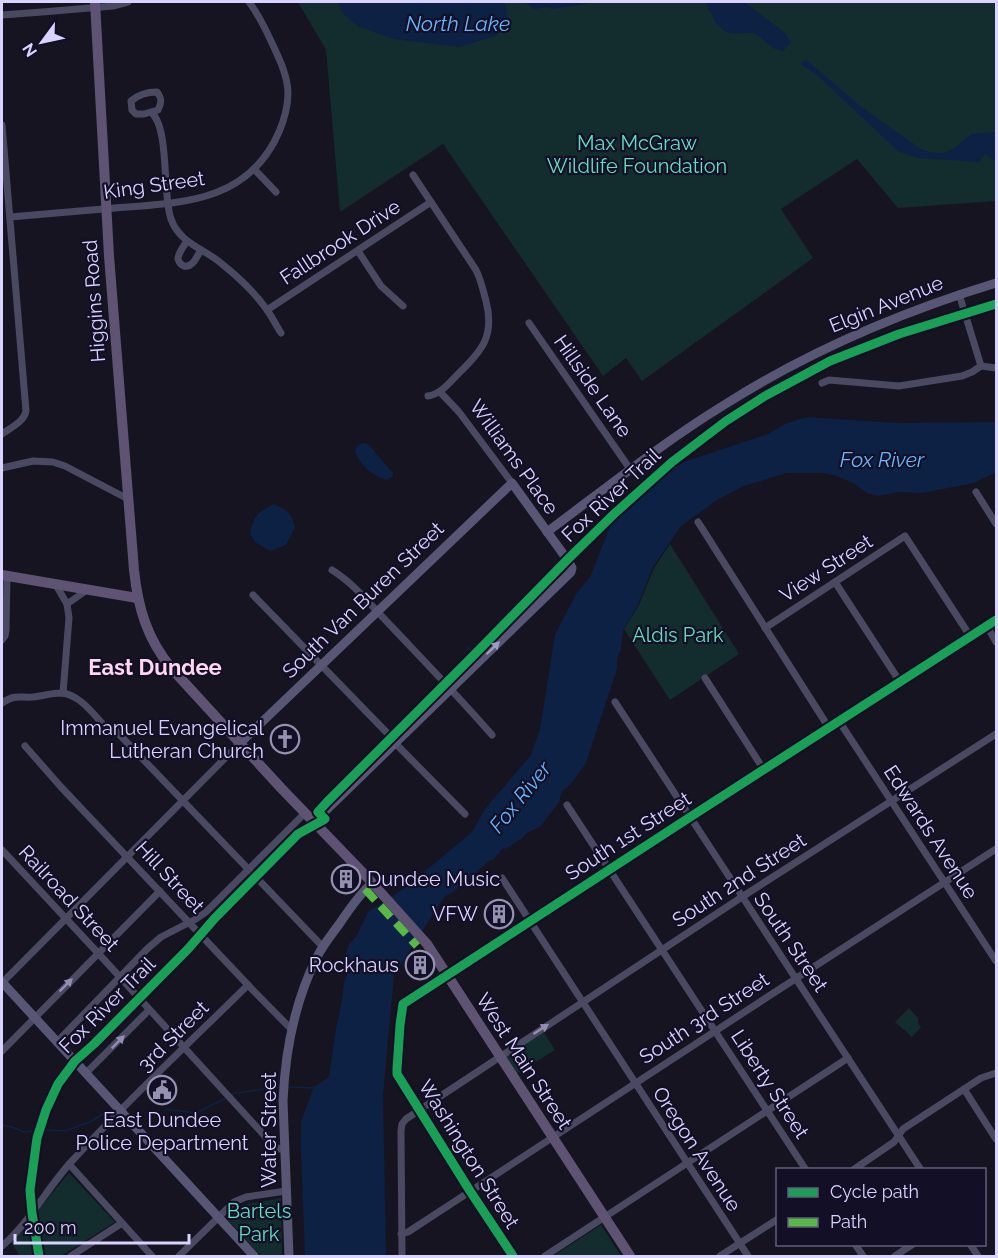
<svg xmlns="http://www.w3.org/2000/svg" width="998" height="1258" viewBox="0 0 998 1258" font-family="Raleway,sans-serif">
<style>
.green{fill:#132c2d}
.water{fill:#0d2144}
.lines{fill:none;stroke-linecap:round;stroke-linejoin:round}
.stream{stroke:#0d2144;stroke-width:1.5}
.street{stroke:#4a4962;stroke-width:7}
.secondary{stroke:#575674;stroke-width:9}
.primary{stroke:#5e5373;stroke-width:10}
.quiet{stroke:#58b947;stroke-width:8;stroke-dasharray:15 8;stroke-linecap:butt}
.cycleway-casing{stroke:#130f26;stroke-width:13}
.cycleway{stroke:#1a9f57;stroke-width:9}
.oneway{fill:#9e9bc0}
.oneway2{fill:#928eb0}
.labels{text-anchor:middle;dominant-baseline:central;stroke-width:4.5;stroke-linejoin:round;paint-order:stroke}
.park-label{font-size:20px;fill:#5fe0c0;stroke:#130f26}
.street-label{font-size:20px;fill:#d9d4ff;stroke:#130f26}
.poi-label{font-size:20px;fill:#d9d4ff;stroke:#130f26;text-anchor:end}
.water-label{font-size:21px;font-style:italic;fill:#62b6ff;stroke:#130f26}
.quarter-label{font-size:22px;font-weight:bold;fill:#ffd6f0;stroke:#130f26}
</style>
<rect width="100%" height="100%" fill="#161421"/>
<g class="green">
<polygon points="298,2 996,2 996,201 898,208 857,159 781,209 813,258 642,381 626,358 603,376 443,144 340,212 326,50"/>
<polygon points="670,544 739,654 670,700 624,629 639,605 654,568"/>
<polygon points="909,1008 918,1018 918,1023 921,1027 912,1037 895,1022"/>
<polygon points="542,1029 555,1050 513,1076 501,1056"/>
<polygon points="69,1173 115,1222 61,1256 20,1256 11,1242"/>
<polygon points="281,1198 282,1256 261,1256 227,1219 242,1205"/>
<polygon points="601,1225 621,1256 553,1256"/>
</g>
<g class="water">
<polygon points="338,2 504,2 507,9 508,21 496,36 459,47 394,39 379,34 358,26 343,14"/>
<polygon points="525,2 598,2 553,9 546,7 534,9"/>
<path d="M706,2h39l3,3 36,27 7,10 -8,9c-14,-2 -17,-12 -28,-17 -8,-3 -15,0 -23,-1 -15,-2 -21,-19 -26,-31z"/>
<path d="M804,60l5,2 51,44 61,43c12,5 25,7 36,-3 4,-4 10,-9 15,-12 7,-2 17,-1 24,-2v30l-11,-8 -6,8 -60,-4 -20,-6 -82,-77 -15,-10 -1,-1z"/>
<polygon points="807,417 896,423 996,422 996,472 974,483 943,489 922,493 899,492 878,496 867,493 855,484 837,476 824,473 787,473 744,486 717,500 681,526 653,567 638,605 623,630 621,648 617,660 617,669 586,763 571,784 562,791 559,802 541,826 527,833 521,839 505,849 503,848 494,859 489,861 453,892 445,896 394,975 383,1095 386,1256 305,1256 301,1150 301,1122 314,1087 329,1077 336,1028 342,1001 344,983 347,975 344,959 349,944 356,937 368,912 406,887 472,832 485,809 531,755 540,729 555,635 576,594 590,577 612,522 670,469 687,461 768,434 785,424"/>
<path d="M362,443l6,1 25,29v3l-6,4c-14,-4 -27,-14 -32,-29l1,-4z"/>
<path d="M274,504c14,7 17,8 21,23l-9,18 -16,6 -15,-9 -5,-8c3,-18 8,-22 24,-30z"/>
</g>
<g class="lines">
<g class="stream">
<polyline points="467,647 476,655 541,591"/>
<polyline points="286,1087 315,1088"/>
<polyline points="231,1095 236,1093 279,1087"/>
<polyline points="165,1109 196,1113 226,1098"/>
<polyline points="2,1125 12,1127 24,1132 48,1130 65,1131 90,1122 106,1112"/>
</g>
<g class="street">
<polyline points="2,15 42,12 113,6 128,2"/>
<path d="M151,112l-7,2h-8l-4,-4 -1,-9c7,-6 17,-9 26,-9 5,6 5,11 1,18l-7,2c19,16 11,82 20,107 9,25 33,29 51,45 15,12 34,30 45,46 5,7 9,15 14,23"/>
<path d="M2,125l24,286c-2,11 -16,17 -24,23"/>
<polyline points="254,169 276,192"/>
<path d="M413,175l63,95c5,10 7,20 10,31 9,35 -4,50 -28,73 -9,9 -17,20 -30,22"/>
<path d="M10,217c35,-3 70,-6 105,-9 66,-5 133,-5 164,-76 16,-38 9,-55 -8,-91 -6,-13 -13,-27 -22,-39"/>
<path d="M187,241c-3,5 -9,12 -9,18 1,4 3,6 6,7 9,2 13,-10 17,-16"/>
<polyline points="358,251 381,286 403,306"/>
<polyline points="959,294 981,366"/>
<polyline points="267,310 431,202"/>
<polyline points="529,323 630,469"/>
<polyline points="822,383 829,380 899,386 962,376 972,372 981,366 996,368"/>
<polyline points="440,392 459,412 512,483"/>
<polyline points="2,468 33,461 53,462 65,466 128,499"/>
<polyline points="976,492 996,524"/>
<polyline points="698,522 829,728"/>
<path d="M332,570c24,15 40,37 60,57 34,36 68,71 100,108"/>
<polyline points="835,582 900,682"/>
<polyline points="56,585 67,604 69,618 63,693"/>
<polyline points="253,595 392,738 395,743 465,814"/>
<polyline points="67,604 87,590"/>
<polyline points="987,626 996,642"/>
<polyline points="765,628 905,536 970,636"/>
<polyline points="2,640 5,636 6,630 7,575"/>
<polyline points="705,678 764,770"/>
<polyline points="615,702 921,1170"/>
<path d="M2,703c14,-9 16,-5 31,-6 10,-1 19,-4 28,-4 20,1 35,25 48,38"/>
<polyline points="839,721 996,961"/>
<polyline points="115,730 323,947"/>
<polyline points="25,746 61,787 248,985 292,1030"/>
<polyline points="567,805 806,1170"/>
<polyline points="2,850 98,953 273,1145 279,1149 284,1149"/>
<polyline points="502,878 748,1256"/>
<polyline points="2,983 240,743"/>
<polyline points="57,1042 147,949 161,937 196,919 206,912 305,813"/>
<polyline points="2,1051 160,891"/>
<polyline points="86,1073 149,1010"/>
<polyline points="964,1089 996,1139"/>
<polyline points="69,1164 152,1256"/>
<polyline points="853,1170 894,1142 903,1129 981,1078 996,1073"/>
<polyline points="401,1234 408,1232 772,994 996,849"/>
<polyline points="855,1244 863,1256"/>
<polyline points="970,1244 978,1256"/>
<path d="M2,1246c28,-24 45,-58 70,-85 56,-61 117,-118 176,-176"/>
<polyline points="71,1256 122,1223"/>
<polyline points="179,1256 234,1202 246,1197 286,1191"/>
<polyline points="402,1256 401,1131 402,1124 406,1119 748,893 996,734"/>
<polyline points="513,1256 470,1191 397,1074 397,1069 400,1025 403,1004 684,821 996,620"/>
<polyline points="545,1256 848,1058"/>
<polyline points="720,1256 778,1219"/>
<polyline points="895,1256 913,1244"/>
</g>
<g class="secondary">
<path d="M547,532c58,-43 115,-89 177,-127 85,-54 177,-93 272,-122"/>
<polyline points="240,743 512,483 569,562 572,568 571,572 314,822"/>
<polyline points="2,982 254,1256"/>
<path d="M289,1256l-6,-155c2,-48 12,-100 34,-144 6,-12 15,-23 23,-34 10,-15 19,-28 32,-40"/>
</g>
<g class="primary">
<path d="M95,2l14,254 25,314c4,38 13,69 38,99l109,119 84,87 62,69 203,312"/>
<polyline points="2,575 137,598"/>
</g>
<polyline class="quiet" points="365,889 417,946"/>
<g class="cycleway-casing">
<g id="cycleway">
<polyline points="39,1256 32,1213 30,1190 37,1138 46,1110 58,1084 75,1061 94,1044 188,949 215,918 298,834 325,819 318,812 327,802 473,656 568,559 614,514 672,462 726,421 765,396 830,361 899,334 996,304"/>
<polyline points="513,1256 470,1191 397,1074 397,1069 400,1025 403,1004 684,821 996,620"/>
</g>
</g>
<use href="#cycleway" class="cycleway"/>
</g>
<defs><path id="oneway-solid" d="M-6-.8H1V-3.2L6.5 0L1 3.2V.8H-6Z" transform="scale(1.5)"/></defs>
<use class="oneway" href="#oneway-solid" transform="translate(493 648) rotate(-44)"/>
<g class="oneway2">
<use href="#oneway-solid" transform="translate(66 985) rotate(-45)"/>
<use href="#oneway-solid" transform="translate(541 1029) rotate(-33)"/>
<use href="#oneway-solid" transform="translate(118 1042) rotate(-45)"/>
</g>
<defs>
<g id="church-ring" transform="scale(1.5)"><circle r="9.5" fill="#130f26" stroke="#9591b1" stroke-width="1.5"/><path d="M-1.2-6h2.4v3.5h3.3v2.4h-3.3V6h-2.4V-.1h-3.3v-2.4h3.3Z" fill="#9591b1"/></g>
<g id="building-ring" transform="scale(1.5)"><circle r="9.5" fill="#130f26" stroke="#9591b1" stroke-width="1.5"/><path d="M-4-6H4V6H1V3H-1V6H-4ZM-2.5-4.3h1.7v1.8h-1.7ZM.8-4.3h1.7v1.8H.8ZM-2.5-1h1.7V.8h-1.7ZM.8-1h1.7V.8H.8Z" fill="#9591b1"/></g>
<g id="civic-ring" transform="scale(1.5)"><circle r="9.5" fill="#130f26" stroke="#9591b1" stroke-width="1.5"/><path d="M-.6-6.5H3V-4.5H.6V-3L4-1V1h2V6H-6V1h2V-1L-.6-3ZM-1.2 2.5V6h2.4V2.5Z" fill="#9591b1"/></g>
</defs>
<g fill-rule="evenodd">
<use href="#church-ring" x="285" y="739"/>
<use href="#building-ring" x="346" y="879"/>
<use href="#building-ring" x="499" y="914"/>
<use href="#building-ring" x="420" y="965"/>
<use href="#civic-ring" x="162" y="1090"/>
</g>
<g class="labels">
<g class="park-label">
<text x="637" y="143">Max McGraw<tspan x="637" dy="23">Wildlife Foundation</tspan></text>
<text x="678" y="635">Aldis Park</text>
<text x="259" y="1211">Bartels<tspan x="259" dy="23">Park</tspan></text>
</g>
<g class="street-label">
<text transform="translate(154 185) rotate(-8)">King Street</text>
<text transform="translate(340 242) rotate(-33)">Fallbrook Drive</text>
<text transform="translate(94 301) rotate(-94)">Higgins Road</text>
<text transform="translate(886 304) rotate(-22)">Elgin Avenue</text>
<text transform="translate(593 386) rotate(55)">Hillside Lane</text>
<text transform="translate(514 457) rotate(54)">Williams Place</text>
<text transform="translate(611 495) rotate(-43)">Fox River Trail</text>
<text transform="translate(826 568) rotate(-33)">View Street</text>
<text transform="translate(363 600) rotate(-44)">South Van Buren Street</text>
<text transform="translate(931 832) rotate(57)">Edwards Avenue</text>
<text transform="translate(628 836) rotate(-33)">South 1st Street</text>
<text transform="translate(170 877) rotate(47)">Hill Street</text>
<text transform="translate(739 880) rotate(-33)">South 2nd Street</text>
<text transform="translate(69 898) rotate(47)">Railroad Street</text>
<text transform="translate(791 942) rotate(56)">South Street</text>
<text transform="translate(107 1005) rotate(-45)">Fox River Trail</text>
<text transform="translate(704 1018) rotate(-33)">South 3rd Street</text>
<text transform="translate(173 1036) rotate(-45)">3rd Street</text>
<text transform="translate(524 1061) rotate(57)">West Main Street</text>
<text transform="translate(770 1084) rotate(57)">Liberty Street</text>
<text transform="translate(269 1130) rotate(-90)">Water Street</text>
<text transform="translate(697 1149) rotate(57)">Oregon Avenue</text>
<text transform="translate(469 1154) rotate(58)">Washington Street</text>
</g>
<g class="poi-label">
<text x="264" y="728">Immanuel Evangelical<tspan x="264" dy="23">Lutheran Church</tspan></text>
<text x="367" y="879" text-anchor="start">Dundee Music</text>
<text x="478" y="914">VFW</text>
<text x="399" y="965">Rockhaus</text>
<text x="162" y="1120" text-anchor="middle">East Dundee<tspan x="162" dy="23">Police Department</tspan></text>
</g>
<g class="water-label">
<text x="458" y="23">North Lake</text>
<text x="882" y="459">Fox River</text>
<text transform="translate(520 797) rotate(-51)">Fox River</text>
</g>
<g class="quarter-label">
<text x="155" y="667">East Dundee</text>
</g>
</g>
<rect width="998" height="1258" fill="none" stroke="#d9d4ff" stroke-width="6"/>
<rect x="776" y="1168" width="210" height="78" fill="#130f26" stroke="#625e7d" stroke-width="1.5"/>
<rect x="788" y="1188" width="30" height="9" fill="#1a9f57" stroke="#625e7d" stroke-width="1.5"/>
<text x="830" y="1198" font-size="18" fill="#d9d4ff">Cycle path</text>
<rect x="788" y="1218" width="30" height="9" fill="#58b947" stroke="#625e7d" stroke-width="1.5"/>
<text x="830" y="1228" font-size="18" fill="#d9d4ff">Path</text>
<g transform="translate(42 42) rotate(237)" stroke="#130f26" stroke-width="4.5" paint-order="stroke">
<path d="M0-4.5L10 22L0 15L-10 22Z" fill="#d9d4ff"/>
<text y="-9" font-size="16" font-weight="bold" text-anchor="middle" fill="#d9d4ff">N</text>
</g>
<path d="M15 1234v9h174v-9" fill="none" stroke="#d9d4ff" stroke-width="3"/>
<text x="24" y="1234" font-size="18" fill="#d9d4ff" stroke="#130f26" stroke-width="4.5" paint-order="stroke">200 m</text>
</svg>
